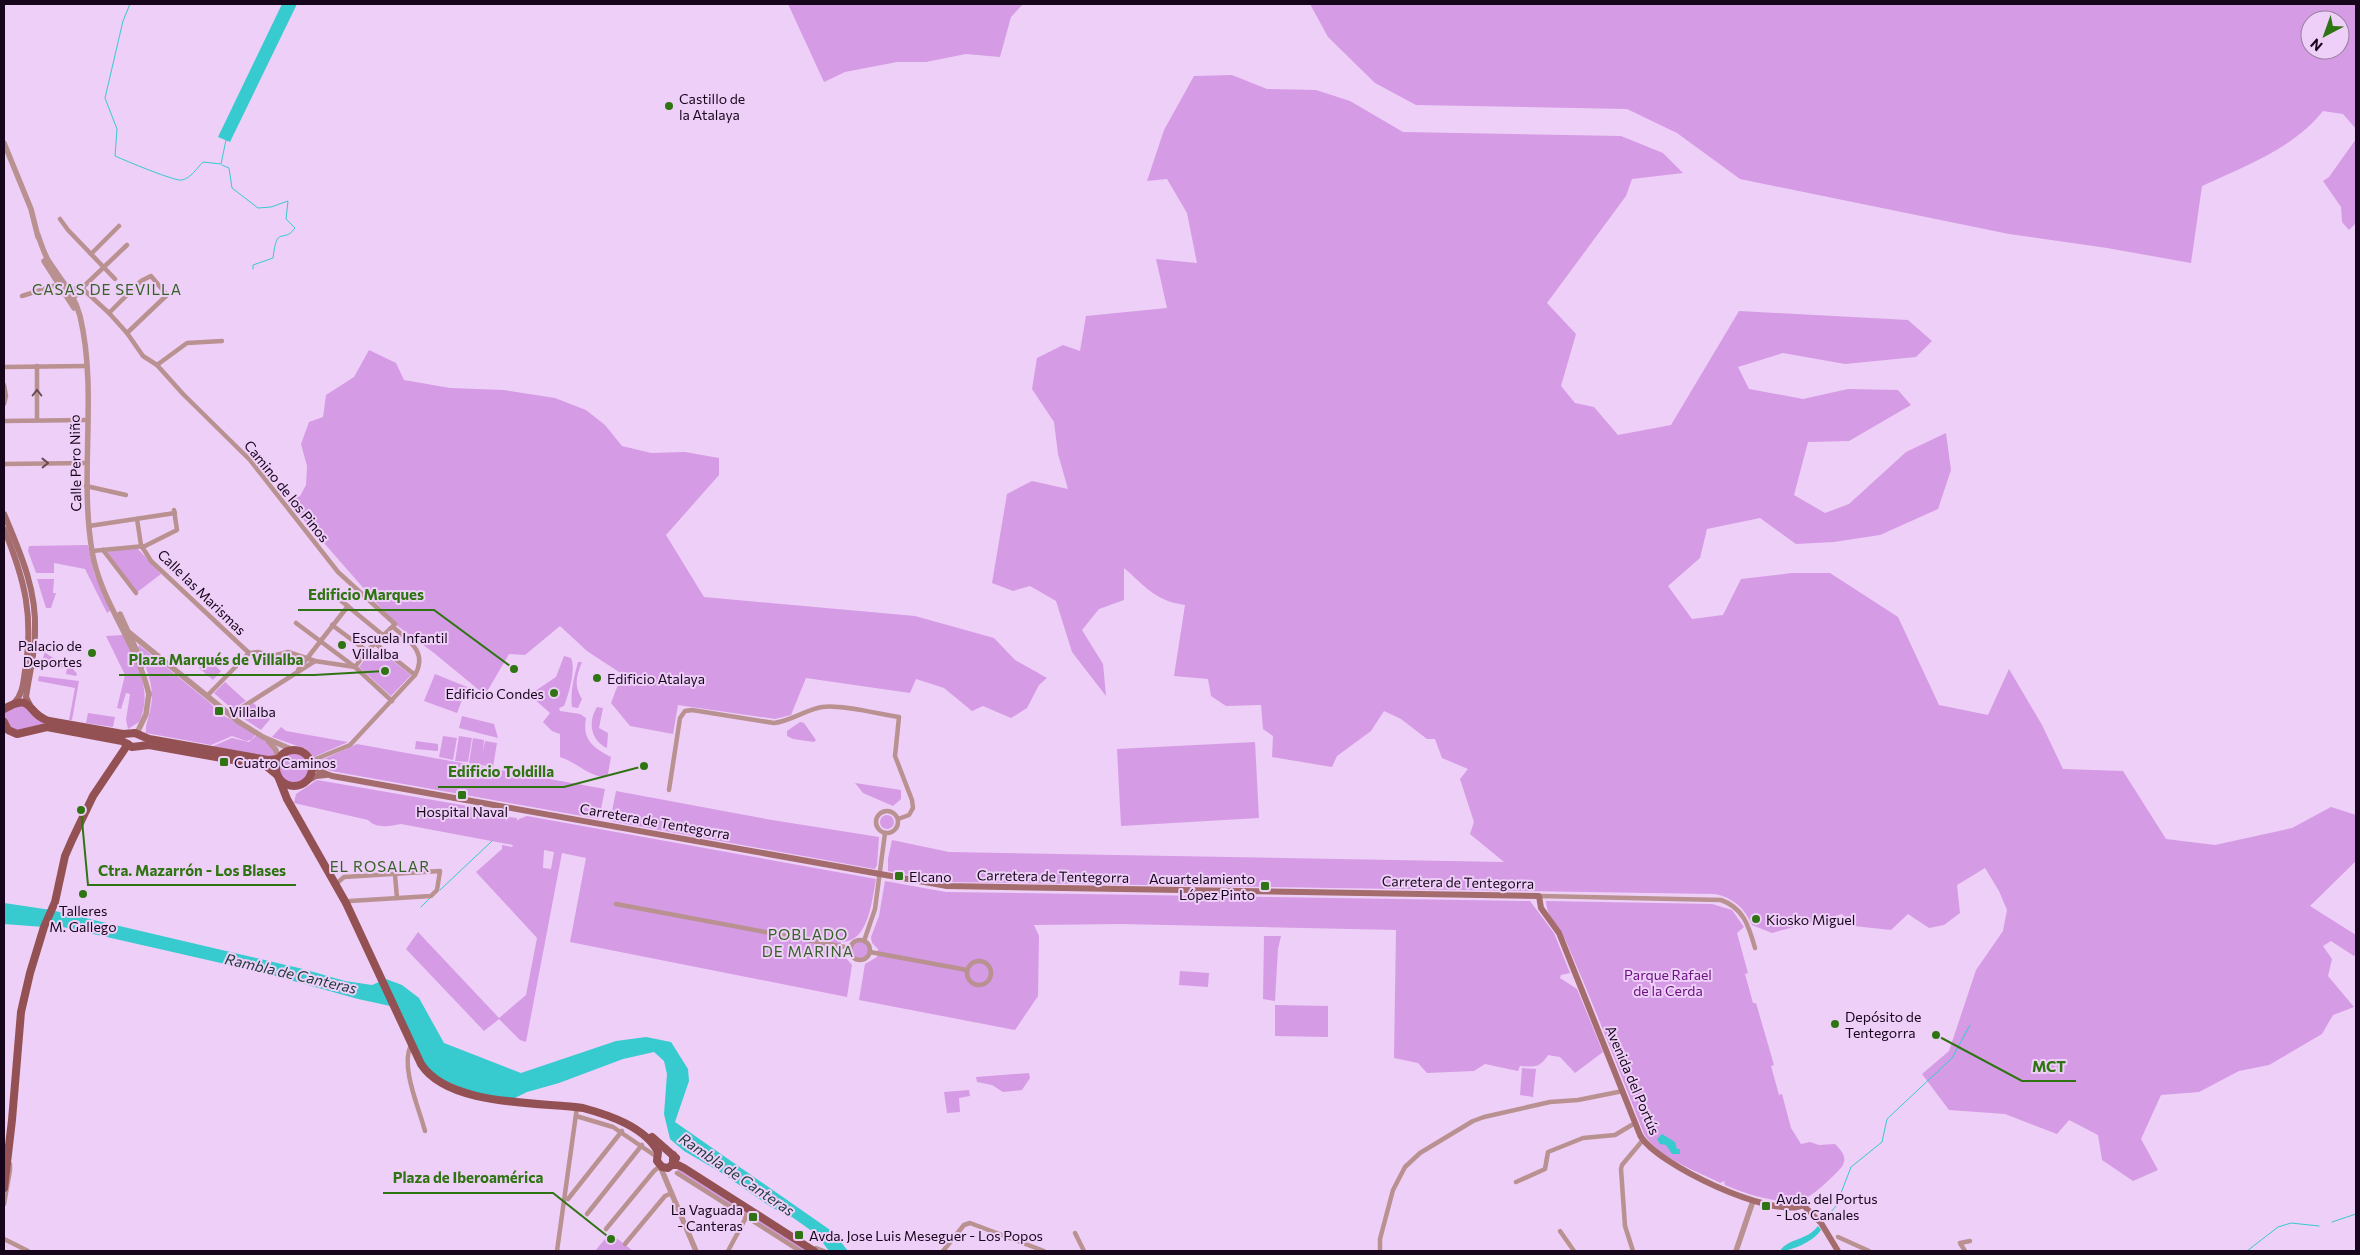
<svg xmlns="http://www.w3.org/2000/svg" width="2360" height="1255" viewBox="0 0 2360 1255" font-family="Commissioner,sans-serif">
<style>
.green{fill:#d59be5;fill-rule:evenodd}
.water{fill:#37cacf}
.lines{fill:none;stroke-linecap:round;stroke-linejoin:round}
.stream{stroke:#37cacf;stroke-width:1}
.minor{stroke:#b89190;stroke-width:4.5}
.tertiary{stroke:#b89190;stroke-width:5.5}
.secondary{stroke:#a46c6c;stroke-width:6}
.primary{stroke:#945153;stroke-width:8}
.oneway{stroke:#684b56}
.poi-dot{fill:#2f7413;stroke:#eecff7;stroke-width:2}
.labels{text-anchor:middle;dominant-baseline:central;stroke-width:4;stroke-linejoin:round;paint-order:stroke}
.poi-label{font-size:14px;fill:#17051c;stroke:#eecff7;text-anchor:start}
.street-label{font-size:14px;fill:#17051c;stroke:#eecff7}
.park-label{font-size:14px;fill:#6d1182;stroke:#eecff7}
.neighbourhood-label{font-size:15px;letter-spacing:1px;fill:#356127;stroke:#eecff7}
.water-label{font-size:15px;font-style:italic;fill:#1d3b3c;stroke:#eecff7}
.leader{fill:none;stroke:#2f7413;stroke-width:2}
.callout-dot{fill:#2f7413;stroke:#eecff7;stroke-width:2}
.callout-label{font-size:15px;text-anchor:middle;font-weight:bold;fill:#2f7413;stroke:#eecff7;stroke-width:4;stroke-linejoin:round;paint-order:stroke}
</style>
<rect width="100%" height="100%" fill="#eecff7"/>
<g class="green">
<polygon points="788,4 1023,4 1011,17 1000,57 966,54 926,62 897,62 845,72 824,82"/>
<path d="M1310,4h1046v125l-13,-15 -20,-3c-30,38 -79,55 -121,75l-11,77 -84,-15 -98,-14 -269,-55 -63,-46 -50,-24 -211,-4 -41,-22 -47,-46zM2310,20h30v30h-30z"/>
<path d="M1232,75l35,14 49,1 34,11 53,31 218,4 42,17 20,20 -51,6 -6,17 -79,107 29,31 -15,52 14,17 19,4 24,28 53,-10 68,-114 169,9 24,21 -16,16 -71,7 -62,-11 -45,14 11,22 54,10 45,-10 50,1 13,15 -62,36 -41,1 -14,53 31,18 24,-9 57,-52 40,-19 5,37 -13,39 -58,26 -46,7 -38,2 -36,-26 -53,11 -7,29 -32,28 24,33 31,-4 18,-36 51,-6h38l68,44 41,88 49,10 21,-46 33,56 21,44 60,2 43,68 49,6 77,-17 39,-21 25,8v46l-46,45 46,29v20l-2,1 -23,-15 -8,5 9,13 -4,17 26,31 -21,8 -11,19 -53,31 -30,6 -40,21 -38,3 -20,44 17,31 -25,11 -31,-21 -4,-25 -29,-15 -12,14 -52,-20 -56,-4 -27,-36 27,-23 27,-81 27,-39 4,-21 -8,-19 -14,-23 -28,17 3,28 -16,12 -15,3 -21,-14 -17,16 -37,-4 -12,-12 -70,19 -20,-8c-7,-17 -20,-28 -37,-31l-767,-12 -60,-11v-12l4,-19 57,12 555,10 -34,-28 4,-12 -14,-43 8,-10 -26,-11 -7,-19h-8l-26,-20 -17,-8 -13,20 -34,25 -5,11 -60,-10 1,-21 -10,-7 -2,-24 -35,1 -15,-10 -3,-17 -34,-3 11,-71c-30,-4 -40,-19 -61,-37v32l-25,9 -17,21 21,34 3,32 -34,-44 -16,-51 -26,-15 -17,5 -21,-8 15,-89 25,-13 36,8 -10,-35 -4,-32 -22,-33 5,-31 26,-13 17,6 6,-35 81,-8 -11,-49 41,4 -10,-50 -20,-34 -20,2 17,-51 30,-54z"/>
<polygon points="2356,139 2356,223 2349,230 2342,222 2341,207 2323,181 2329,177"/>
<polygon points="369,350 396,363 404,380 450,388 504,390 555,398 586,410 605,425 622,446 651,453 685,452 719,458 719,475 666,535 704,597 915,616 994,638 1015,660 1047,678 1039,685 1027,708 1011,718 983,706 972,711 944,688 916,679 910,693 806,678 791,715 775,719 678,705 673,734 630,726 611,703 622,674 587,651 560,626 525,655 509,654 485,695 434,653 395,624 288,502 300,496 306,485 307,466 301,444 309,422 323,417 326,395 354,377"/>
<polygon points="88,545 94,573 111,610 107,613 85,569 54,563 54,573 36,573 28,551 29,546"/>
<polygon points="137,548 161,574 136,593 104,552"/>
<polygon points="37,579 54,579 53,593 56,593 51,608 46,608"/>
<path d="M123,635c13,27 31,57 16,87l-11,7 -2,-9 4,-26 -4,-1 -5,16 -4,-1 8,-33 -19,-39z"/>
<path d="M139,645l70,57 13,13 35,18 -6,7 -5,1 -14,-5 -21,9 -65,-12c-1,-9 4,-18 5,-27 4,-20 -5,-39 -13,-58z"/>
<polygon points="379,650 411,675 391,696 359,667 369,654"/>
<path d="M45,652c10,10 21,6 32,22l-1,2 -10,-2 1,-6 -26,-4z"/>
<path d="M564,656l7,2c5,12 -2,35 -7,48l-5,2 1,3 20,3 6,4c-4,22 7,30 25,39l-3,17 -3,3c-17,-1 -29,-15 -45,-20v-23l-8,-3 -9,-9 7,-9 -18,-16v-4l24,-16z"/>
<polygon points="208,659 221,671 213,680 199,668"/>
<path d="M578,662h4c-6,15 -8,23 0,37l-4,9 -6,-1c-2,-15 2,-30 6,-45z"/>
<polygon points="435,674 467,687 457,713 424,701"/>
<polygon points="39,676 79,681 72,720 69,720 75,688 38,681"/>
<polygon points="225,682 246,701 232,709 214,693"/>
<polygon points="20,702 45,720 47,727 23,734 4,724 4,709"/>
<polygon points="253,703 271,718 261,730 235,713"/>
<path d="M597,707l6,1 -4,20 9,5 -1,15c-17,-8 -19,-27 -10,-41z"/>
<polygon points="88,713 115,717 113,727 86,723"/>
<polygon points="462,716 494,724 498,738 459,728"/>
<polygon points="800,722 804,723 816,740 814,742 793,739 787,736 787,731"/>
<polygon points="281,727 286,731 348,742 314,757 306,749 272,737"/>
<path d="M258,734l11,8 9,16c18,-18 45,1 32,20 -5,7 -13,10 -21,8 -8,-2 -9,-12 -16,-15 -20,-9 -42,-16 -62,-24l21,-9 17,4z"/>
<polygon points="443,736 457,738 453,760 439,757"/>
<polygon points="459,736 472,738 468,762 455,761"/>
<polygon points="473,738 484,740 483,752 485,741 497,743 493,767 469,763"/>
<polygon points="416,741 438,744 438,751 415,749"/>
<polygon points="1255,742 1259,818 1121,826 1117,749"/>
<polygon points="357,744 605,789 599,819 331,771 317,765 317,762"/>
<path d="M317,780l174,30 14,7 1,4 2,-4 9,1v3l2,-2 8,-3 349,63c-4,20 -7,64 -35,63l-1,9 12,14 -5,32 -277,-55 16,-84 -24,-5 -36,189 -6,-2 -21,-21 -15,12 -78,-82 12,-17 81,86 27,-23 11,-57 -61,-66 26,-23v-4l10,2 1,-2 -112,-21c-11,2 -25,5 -33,-4l-74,-17 2,-9zM544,850l10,2 -3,17 -8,-1z"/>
<polygon points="855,783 901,790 901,799 893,806 863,793"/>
<polygon points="616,791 772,820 879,837 877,865 875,869 610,821"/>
<circle cx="887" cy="822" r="7"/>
<path d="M885,881l61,11 584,9 24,32 16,40 -9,2 -1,3 17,11 26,63 -28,21 -15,-16 -12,-2c-8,13 -14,12 -28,11l-2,5 -33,-7 -11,7 -47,2 -9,-10 -24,-5 2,-128 -274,-6 -88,1 5,11 -1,60 -23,34 -156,-30 6,-36 12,-7 1,-8 -6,-6 -1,-6 8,-21z"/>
<path d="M1546,901l166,3 20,6 12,17 -7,6 11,40 -3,1 8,29h3l18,62 -3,1 8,29 3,-1 9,34 10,16 9,-2 9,3 16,-1c8,8 13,15 6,24 -8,8 -25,26 -36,30 -20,9 -60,-4 -80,-13l-1,-4 -4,2c-24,-13 -61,-24 -76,-49 -25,-64 -50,-129 -78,-193 -6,-13 -20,-25 -20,-40z"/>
<polygon points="1264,936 1281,936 1278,949 1275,1001 1263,999"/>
<circle cx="860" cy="950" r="10"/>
<polygon points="1180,971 1209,973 1208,987 1179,985"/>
<polygon points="1275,1005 1328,1006 1328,1037 1275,1036"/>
<polygon points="1522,1068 1536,1069 1533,1097 1520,1095"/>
<polygon points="1029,1073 1030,1078 1022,1090 1003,1092 992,1085 977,1082 976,1077"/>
<polygon points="969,1090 970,1096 959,1098 960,1112 947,1113 944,1092"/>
<polygon points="678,1166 814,1251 800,1251 677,1173"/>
<polygon points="610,1233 633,1251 595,1251"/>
</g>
<g class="water">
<polygon points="282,4 297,4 230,142 218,137"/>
<polygon points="4,903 51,910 303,969 345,981 372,985 386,979 402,985 419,998 444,1043 521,1073 616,1041 646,1037 671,1042 688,1069 689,1081 675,1122 833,1232 848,1251 829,1251 816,1234 792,1217 771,1207 722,1173 684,1151 670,1139 664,1114 667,1074 664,1061 654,1052 623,1059 559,1083 527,1092 511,1100 482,1097 428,1073 395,1007 358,999 265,973 54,925 44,927 4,924"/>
<polygon points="1662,1134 1675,1142 1677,1149 1680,1149 1680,1154 1672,1154 1666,1145 1660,1144 1657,1139"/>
<path d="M1818,1226l3,4c-7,11 -29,21 -41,21 8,-13 27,-10 38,-25z"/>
</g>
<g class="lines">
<g class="stream">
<path d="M130,4l-7,17 -18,77 12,31 -2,27c9,4 61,26 67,24 9,-2 15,-12 21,-18l18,2 5,-24"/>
<path d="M222,165l7,3 3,20 26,20 13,-1 17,-6 -2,18 9,9c-12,17 -18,-5 -22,30l-20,7v4"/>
<polyline points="440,890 492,841"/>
<polyline points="421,907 431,897"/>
<polyline points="1824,1220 1836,1206 1851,1167 1882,1142 1887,1119 1952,1058 1970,1025"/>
<polyline points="2332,1222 2356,1214"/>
<polyline points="2247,1251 2278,1227 2291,1223 2319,1226"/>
</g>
<g class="minor">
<polyline points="60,219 68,230 115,279"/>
<polyline points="91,254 119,226"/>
<polyline points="69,288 84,290 109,313 127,333 143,356 157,365 183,394 250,460 338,572 395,624 367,651 355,667 296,623"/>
<polyline points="81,289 127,245"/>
<polyline points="22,296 60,284"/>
<polyline points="109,313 141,281 151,276 167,295 127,333"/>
<polyline points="157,365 187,343 222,341"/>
<polyline points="37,366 37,420"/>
<polyline points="4,367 87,366"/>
<polyline points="4,385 6,396 4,404"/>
<polyline points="4,421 87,420"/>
<polyline points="4,464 86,463"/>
<polyline points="86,486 126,495"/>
<polyline points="137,519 141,545 151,561 249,653"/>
<polyline points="89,526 175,513"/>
<polyline points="103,550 136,593"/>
<polyline points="92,551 145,546 177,530 174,510"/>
<polyline points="328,590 384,636"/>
<polyline points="332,625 367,651"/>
<polyline points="376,644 415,675"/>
<polyline points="249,653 258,652 272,656 288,652 315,661 355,667 392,701"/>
<polyline points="298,670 348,606"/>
<polyline points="207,696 249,653"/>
<polyline points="230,715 315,661"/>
<path d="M311,761l39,-16 65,-70c13,-23 -6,-34 -22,-48"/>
<path d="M669,790l11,-72 5,-7 7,-1 82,13c17,-2 31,-13 48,-16 18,-3 57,7 77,10l-4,39 17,44 1,8 -4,7 -11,4"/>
<circle cx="887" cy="822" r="11"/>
<polyline points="395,875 397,898"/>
<polyline points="336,884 344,877 440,871 437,890 431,896 350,901 346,903"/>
<path d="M1539,896l182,4c23,8 28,27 34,48"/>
<polyline points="616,904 850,948"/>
<circle cx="860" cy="950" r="10"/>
<polyline points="864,941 875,909 885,833"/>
<polyline points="870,952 967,970"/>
<circle cx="979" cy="973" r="12"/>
<path d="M411,1045c-11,21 8,63 14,86"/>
<polyline points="576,1116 613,1127 657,1157"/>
<polyline points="677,1173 800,1251"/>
<polyline points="1516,1182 1545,1169 1548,1152 1583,1138 1615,1135 1635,1123"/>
<polyline points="568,1199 622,1131"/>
<polyline points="4,1204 10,1170 10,1164"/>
<polyline points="587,1214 642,1145"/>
<polyline points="606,1229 654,1171 660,1166"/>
<polyline points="1560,1231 1574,1251"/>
<polyline points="1075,1233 1084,1251"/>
<polyline points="1838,1237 1869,1251"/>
<polyline points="4,1239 28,1251"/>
<polyline points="625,1244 665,1196 672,1193"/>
<polyline points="557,1251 577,1107"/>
<polyline points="728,1251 750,1210"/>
<polyline points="813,1251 816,1248 824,1251"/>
<polyline points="943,1251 964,1225 970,1223 1044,1251"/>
<polyline points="1380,1251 1380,1239 1393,1190 1405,1167 1420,1153 1473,1121 1484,1117 1550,1102 1578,1100 1623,1091"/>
<polyline points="1633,1251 1625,1226 1621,1169 1622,1165 1643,1140"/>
<polyline points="1965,1251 1960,1243 1970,1241"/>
</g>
<g class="tertiary">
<polyline points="4,143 31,209 38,237"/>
<path d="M38,235c3,9 6,18 10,25 12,19 26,33 32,56 18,76 -1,157 12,235 8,51 46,93 57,144"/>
<polyline points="44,261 74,308"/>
<polyline points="74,297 81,289"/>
<polyline points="120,614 143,665"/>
<polyline points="123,625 126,630 239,722 263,737 293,750"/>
<polyline points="137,733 146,714 149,693"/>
<polyline points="269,742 276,750 278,759"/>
<polyline points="660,1166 696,1251"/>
<polyline points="1736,1251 1753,1201"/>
</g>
<g class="secondary">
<path d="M4,514c16,38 33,76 31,118 0,22 -6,43 -9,65l4,8"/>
<path d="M4,529c21,51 30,88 21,142 -2,12 -2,23 -11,32"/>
<path d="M312,765l7,6 13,5 615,110 592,10 2,12 18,25 81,202c15,29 134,85 163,70l18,18 17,28"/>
<polyline points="309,780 316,776 326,775"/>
</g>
<g class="primary">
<path d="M4,709c30,-18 22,6 45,12l74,13 12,-1 14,6 119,21 10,-1"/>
<polyline points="4,722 8,730 17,734 47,727 122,741 132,747 149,745 266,766 277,775"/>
<circle cx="294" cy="768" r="18"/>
<path d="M278,776l9,23 59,104 75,161c27,42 116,38 162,44 26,7 62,19 75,44l-1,9 5,6 6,1 5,-4v-9"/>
<polyline points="652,1137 676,1158"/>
<polyline points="672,1165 678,1165 684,1168 814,1251"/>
<polyline points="4,1188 12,1120 21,1012 30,973 44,927 55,902 65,856 72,840 93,796 128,744"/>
</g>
</g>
<defs><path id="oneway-chevron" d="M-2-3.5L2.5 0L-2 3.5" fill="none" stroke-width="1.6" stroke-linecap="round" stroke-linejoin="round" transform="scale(1.25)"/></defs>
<g class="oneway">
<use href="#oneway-chevron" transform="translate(37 393) rotate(-90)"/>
<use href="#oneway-chevron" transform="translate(45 463) rotate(-1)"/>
</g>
<g class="poi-dot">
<circle cx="669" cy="106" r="5"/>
<circle cx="342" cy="645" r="5"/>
<circle cx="92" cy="653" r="5"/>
<circle cx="597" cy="678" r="5"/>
<circle cx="554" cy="693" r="5"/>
<rect x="214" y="706" width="10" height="10" rx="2.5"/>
<rect x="219" y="757" width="10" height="10" rx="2.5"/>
<rect x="457" y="790" width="10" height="10" rx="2.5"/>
<rect x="894" y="871" width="10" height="10" rx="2.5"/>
<rect x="1260" y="881" width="10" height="10" rx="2.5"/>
<circle cx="83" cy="894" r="5"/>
<circle cx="1756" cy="919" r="5"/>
<circle cx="1835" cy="1024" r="5"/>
<rect x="1761" y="1201" width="10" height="10" rx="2.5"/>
<rect x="748" y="1212" width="10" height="10" rx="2.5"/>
<rect x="794" y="1230" width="10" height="10" rx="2.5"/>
</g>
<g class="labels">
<g class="poi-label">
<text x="679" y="98">Castillo de<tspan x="679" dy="16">la Atalaya</tspan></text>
<text x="352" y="637">Escuela Infantil<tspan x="352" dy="16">Villalba</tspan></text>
<text x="82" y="645" text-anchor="end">Palacio de<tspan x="82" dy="16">Deportes</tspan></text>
<text x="607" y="678">Edificio Atalaya</text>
<text x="544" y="693" text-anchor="end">Edificio Condes</text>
<text x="229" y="711">Villalba</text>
<text x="234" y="762">Cuatro Caminos</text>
<text x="462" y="811" text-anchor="middle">Hospital Naval</text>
<text x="909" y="876">Elcano</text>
<text x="1255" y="878" text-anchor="end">Acuartelamiento<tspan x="1255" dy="16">López Pinto</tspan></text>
<text x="83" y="910" text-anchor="middle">Talleres<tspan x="83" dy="16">M. Gallego</tspan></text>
<text x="1766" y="919">Kiosko Miguel</text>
<text x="1845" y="1016">Depósito de<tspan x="1845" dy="16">Tentegorra</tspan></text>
<text x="1776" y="1198">Avda. del Portus<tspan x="1776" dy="16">- Los Canales</tspan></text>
<text x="743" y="1209" text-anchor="end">La Vaguada<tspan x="743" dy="16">- Canteras</tspan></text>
<text x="809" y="1235">Avda. Jose Luis Meseguer - Los Popos</text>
</g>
<g class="street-label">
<text transform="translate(75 463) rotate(-91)">Calle Pero Niño</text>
<text transform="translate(287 491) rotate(51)">Camino de los Pinos</text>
<text transform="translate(202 592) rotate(44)">Calle las Marismas</text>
<text transform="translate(655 821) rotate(10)">Carretera de Tentegorra</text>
<text transform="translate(1053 876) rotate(1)">Carretera de Tentegorra</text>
<text transform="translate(1458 882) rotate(1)">Carretera de Tentegorra</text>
<text transform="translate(1633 1080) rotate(67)">Avenida del Portús</text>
</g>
<g class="park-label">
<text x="1668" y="974">Parque Rafael<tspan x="1668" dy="16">de la Cerda</tspan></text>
</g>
<g class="neighbourhood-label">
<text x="107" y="289">CASAS DE SEVILLA</text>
<text x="380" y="866">EL ROSALAR</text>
<text x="808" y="934">POBLADO<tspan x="808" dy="17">DE MARINA</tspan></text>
</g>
<g class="water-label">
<text transform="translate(291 973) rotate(13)">Rambla de Canteras</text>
<text transform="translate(737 1174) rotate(34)">Rambla de Canteras</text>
</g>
</g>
<path class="leader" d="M514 669L434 610H298M385 671L314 675H119M644 766L564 787H438M81 810L88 885H296M1936 1035L2022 1081H2076M611 1239L553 1193H383"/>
<g class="callout-dot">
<circle cx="514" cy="669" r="5"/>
<circle cx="385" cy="671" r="5"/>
<circle cx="644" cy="766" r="5"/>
<circle cx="81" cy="810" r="5"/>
<circle cx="1936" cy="1035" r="5"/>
<circle cx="611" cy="1239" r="5"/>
</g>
<g class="callout-label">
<text x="366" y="600">Edificio Marques</text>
<text x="216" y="665">Plaza Marqués de Villalba</text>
<text x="501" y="777">Edificio Toldilla</text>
<text x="192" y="876">Ctra. Mazarrón - Los Blases</text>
<text x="2049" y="1072">MCT</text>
<text x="468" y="1183">Plaza de Iberoamérica</text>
</g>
<rect width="2360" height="1255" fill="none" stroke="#17051c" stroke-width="10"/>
<g transform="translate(2325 35) rotate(221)"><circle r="24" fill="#eecff7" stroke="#987e9f"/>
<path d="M0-4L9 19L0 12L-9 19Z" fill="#2f7413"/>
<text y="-8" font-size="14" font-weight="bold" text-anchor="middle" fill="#17051c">N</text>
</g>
</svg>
